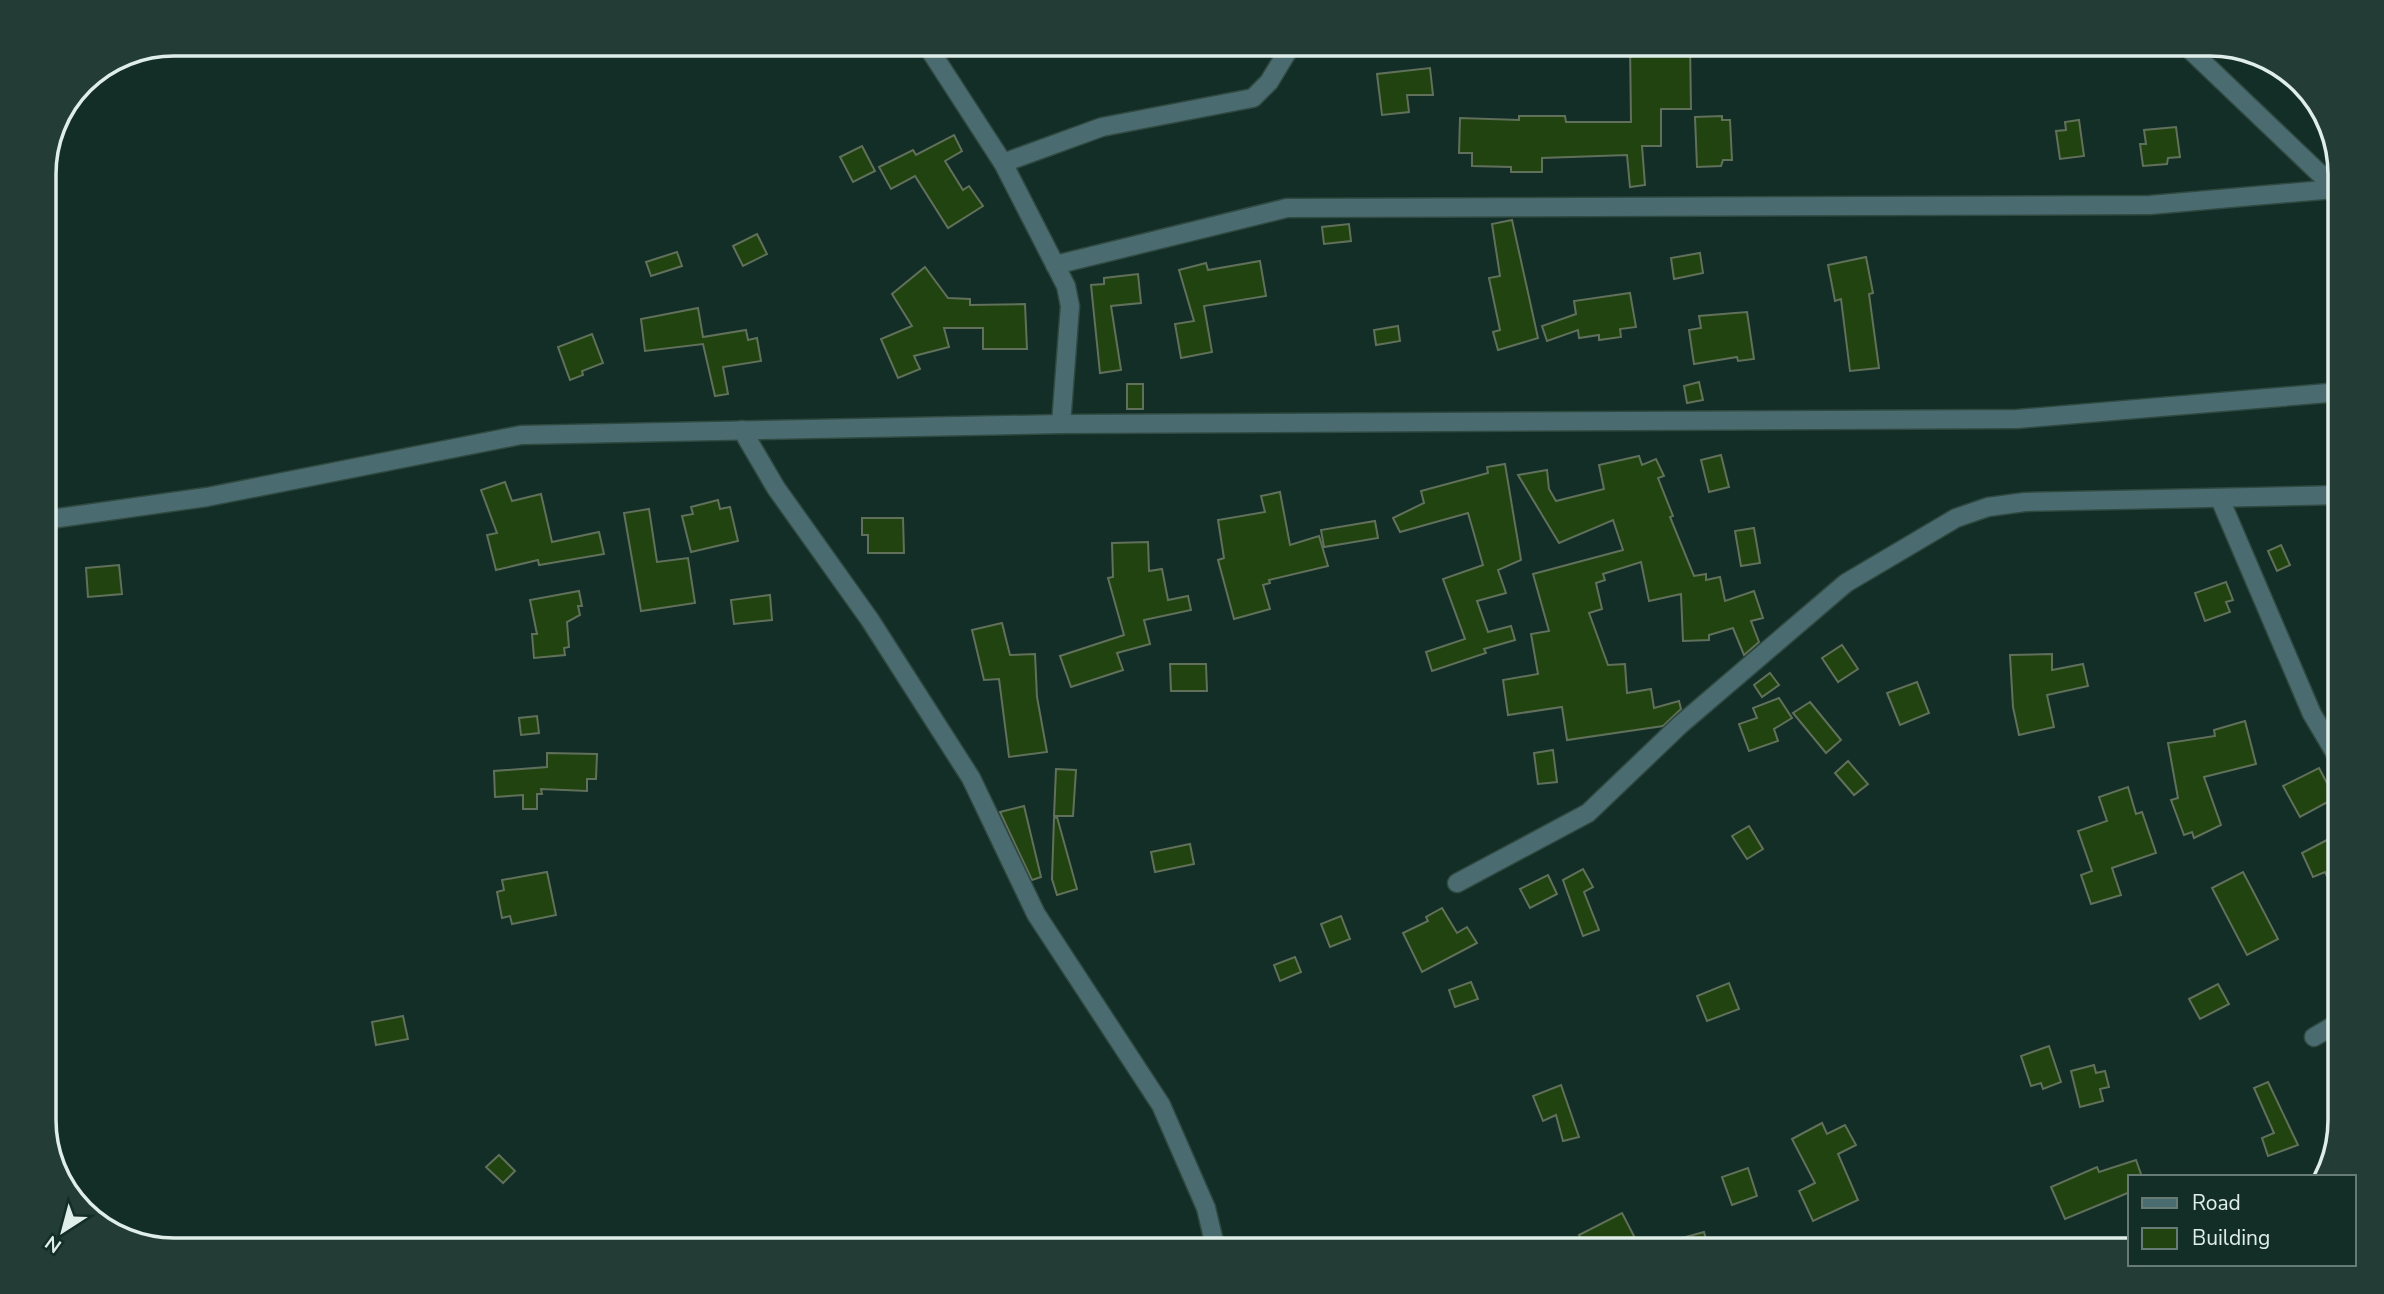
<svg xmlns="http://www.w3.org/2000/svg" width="2384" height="1294" viewBox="0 0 2384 1294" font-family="'Nunito Sans',sans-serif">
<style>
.building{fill:#214310;stroke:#61705b;stroke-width:2}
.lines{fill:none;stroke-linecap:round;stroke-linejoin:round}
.minor-casing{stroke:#304941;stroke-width:21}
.minor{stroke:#4a6c70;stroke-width:18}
.rim{fill:none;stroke:#dfeee8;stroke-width:3.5}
</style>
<rect width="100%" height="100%" fill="#132e26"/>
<g class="building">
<polygon points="1630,44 1690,44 1691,109 1661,109 1661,146 1642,146 1645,185 1630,187 1627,155 1542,158 1542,172 1511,172 1511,167 1472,166 1472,153 1459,153 1460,118 1519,120 1519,116 1565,116 1566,122 1631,122"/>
<polygon points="1430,68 1433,95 1407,95 1409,112 1382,115 1377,74"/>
<polygon points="1722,116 1722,120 1730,120 1732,160 1723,160 1721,166 1697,167 1695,117"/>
<polygon points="2079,120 2084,156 2060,159 2056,131 2066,130 2065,122"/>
<polygon points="2176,127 2180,157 2168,158 2167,164 2143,166 2140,144 2146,144 2144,130"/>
<polygon points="954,135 962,151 945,161 963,190 969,186 983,206 948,228 915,176 891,189 879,167 913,150 916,155"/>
<polygon points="862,146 875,171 853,182 840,157"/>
<polygon points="1512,220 1538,338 1498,350 1493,332 1500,330 1489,278 1500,276 1492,224"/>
<polygon points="1349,224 1351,241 1324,244 1322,227"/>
<polygon points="757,234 767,254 743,266 733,246"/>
<polygon points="677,252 682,266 651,276 646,262"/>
<polygon points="1700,253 1703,273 1674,279 1671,258"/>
<polygon points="1866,257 1873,293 1869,294 1879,368 1850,371 1841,299 1835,301 1828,265"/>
<polygon points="1260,261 1266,296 1204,306 1212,352 1181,358 1175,324 1194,321 1179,270 1206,263 1208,270"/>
<polygon points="925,267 948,298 970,299 970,305 1025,304 1027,349 983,349 983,328 944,328 949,347 914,356 920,369 898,378 881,339 912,326 892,294"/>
<polygon points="1138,274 1141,303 1111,306 1121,370 1100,373 1091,285 1104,284 1104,278"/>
<polygon points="1630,293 1636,327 1620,329 1621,337 1599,340 1599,335 1579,338 1578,330 1547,341 1542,326 1576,314 1574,301"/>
<polygon points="698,308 703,337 746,330 748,340 757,338 761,361 723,367 728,394 715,396 703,344 645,351 641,319"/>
<polygon points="1747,312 1754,359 1738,361 1737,357 1694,364 1689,330 1701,328 1699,316"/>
<polygon points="1398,326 1400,341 1376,345 1374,330"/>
<polygon points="592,334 603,363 582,371 583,375 570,380 558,347"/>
<polygon points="1699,382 1703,400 1687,403 1684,386"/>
<rect x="1127" y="384" width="16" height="25"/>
<polygon points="1721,455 1729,487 1709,492 1701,460"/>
<polygon points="1639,456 1642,465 1656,459 1664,476 1658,478 1673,516 1670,517 1694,576 1706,574 1706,580 1720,577 1725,601 1754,591 1763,618 1751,621 1759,642 1744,655 1733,628 1709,635 1709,640 1683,641 1681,594 1649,601 1641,562 1603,574 1605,580 1596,583 1602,609 1589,613 1608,665 1625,664 1627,693 1651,689 1654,708 1679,701 1681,709 1663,726 1567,740 1562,707 1508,715 1503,680 1538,674 1531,634 1549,631 1533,574 1623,550 1613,520 1559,543 1518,475 1547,470 1549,489 1556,501 1604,489 1599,465"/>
<polygon points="1505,464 1521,560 1498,570 1506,593 1477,601 1488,632 1511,626 1515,640 1484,649 1486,653 1432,671 1426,652 1465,639 1443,579 1483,565 1468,513 1400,532 1393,518 1424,503 1421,491 1488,473 1487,467"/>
<polygon points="505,482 512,501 541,494 552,542 599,532 604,554 539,565 538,560 496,570 487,535 497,533 481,490"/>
<polygon points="1280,492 1290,545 1319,536 1328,566 1269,580 1270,583 1263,585 1270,609 1234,619 1218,560 1224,558 1218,520 1265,512 1261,496"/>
<polygon points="718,500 720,509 730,507 738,541 691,552 682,516 693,514 691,507"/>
<polygon points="649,509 657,562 688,558 695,603 641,611 624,513"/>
<polygon points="862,518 903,518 904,553 868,553 868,535 862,535"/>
<polygon points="1375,521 1378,538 1324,547 1321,530"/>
<polygon points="1754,528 1760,563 1741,566 1735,531"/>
<polygon points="1148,542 1149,571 1162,569 1168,600 1188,596 1191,610 1144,620 1150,644 1117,653 1123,670 1071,687 1060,656 1124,635 1108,578 1113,577 1112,543"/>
<polygon points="2281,545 2290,565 2277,571 2268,551"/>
<polygon points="119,565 122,594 88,597 86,568"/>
<polygon points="2226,582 2233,600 2226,602 2230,612 2205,621 2195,593"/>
<polygon points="579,591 582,606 578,606 580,615 567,622 569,647 564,648 565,655 534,658 532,634 537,634 530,600"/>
<polygon points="770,595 772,620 734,624 731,600"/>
<polygon points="1002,623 1010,655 1035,654 1037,697 1047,752 1009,757 999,679 984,680 972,630"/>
<polygon points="1842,645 1858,669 1838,682 1822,658"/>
<polygon points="2052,654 2052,670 2083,664 2088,686 2047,695 2054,727 2019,735 2013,707 2010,655"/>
<polygon points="1170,664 1206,664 1207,691 1171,691"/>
<polygon points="1770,673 1779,685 1762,697 1754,685"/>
<polygon points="1917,682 1929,713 1900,725 1887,693"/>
<polygon points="1779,698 1792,718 1774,729 1778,741 1749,751 1739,724 1757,718 1753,708"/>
<polygon points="1810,702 1841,740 1826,753 1793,713"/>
<polygon points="537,716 539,733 521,735 519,718"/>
<polygon points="2245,721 2256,764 2204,777 2221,825 2194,838 2192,832 2184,835 2171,800 2178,798 2168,743 2215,736 2214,730"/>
<polygon points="1553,750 1557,782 1538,784 1534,753"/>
<polygon points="547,753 597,754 596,779 587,779 587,791 541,789 542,794 537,794 537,809 523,809 523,795 495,797 494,771 547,767"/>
<polygon points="1848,761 1868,784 1854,795 1835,773"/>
<polygon points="2319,768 2335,798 2300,817 2283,786"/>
<polygon points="1056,769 1076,770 1073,816 1054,816"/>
<polygon points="2128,787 2136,814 2142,812 2156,853 2112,868 2121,895 2091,904 2081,875 2092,871 2078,831 2107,821 2099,797"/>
<polygon points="1024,806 1041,877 1032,880 1000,812"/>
<polygon points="1057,817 1077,889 1057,895 1052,879 1054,818"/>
<polygon points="1749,826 1763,849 1747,859 1732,836"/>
<polygon points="2327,840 2331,849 2340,845 2340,901 2325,872 2313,877 2302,853"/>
<polygon points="1190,844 1194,864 1155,872 1151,852"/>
<polygon points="1583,869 1593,887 1584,892 1599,930 1583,936 1563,880"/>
<polygon points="547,872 556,915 512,924 510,916 502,918 497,892 504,890 502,880"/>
<polygon points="2243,872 2278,939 2247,955 2212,888"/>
<polygon points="1548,875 1557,894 1530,908 1520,889"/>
<polygon points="1442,908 1457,933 1467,927 1477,943 1422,972 1403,933 1428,921 1426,917"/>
<polygon points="1341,916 1350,939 1330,947 1321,924"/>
<polygon points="1295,957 1301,972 1280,981 1274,965"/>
<polygon points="1471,982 1478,999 1455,1007 1449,990"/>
<polygon points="1729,983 1739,1009 1707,1021 1697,996"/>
<polygon points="2218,984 2229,1004 2200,1019 2189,999"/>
<polygon points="403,1016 408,1039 376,1045 372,1022"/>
<polygon points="2049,1046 2061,1082 2043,1089 2041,1083 2031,1086 2021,1056"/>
<polygon points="2094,1065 2096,1073 2105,1071 2109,1087 2100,1089 2103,1101 2080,1107 2071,1071"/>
<polygon points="2268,1082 2298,1145 2268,1156 2262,1138 2274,1133 2254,1088"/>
<polygon points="1561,1085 1579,1137 1563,1141 1556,1115 1543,1121 1533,1096"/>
<polygon points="1822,1123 1827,1134 1845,1125 1856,1145 1838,1154 1858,1200 1813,1221 1799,1191 1815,1183 1792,1139"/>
<polygon points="499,1155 515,1171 503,1183 486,1167"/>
<polygon points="2136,1160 2142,1177 2130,1177 2130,1192 2065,1219 2051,1187 2097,1167 2099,1172"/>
<polygon points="1748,1168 1757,1196 1732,1205 1722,1177"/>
<polygon points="1622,1213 1635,1238 1637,1250 1586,1250 1579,1235"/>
<polygon points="1704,1232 1709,1250 1686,1250 1682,1238"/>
</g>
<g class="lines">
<g class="minor-casing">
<g id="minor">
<polyline points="926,44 1003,163 1066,286 1070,306 1061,424"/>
<polyline points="2184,44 2340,193"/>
<polyline points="1003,163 1102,127 1253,98 1269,82 1292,44"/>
<polyline points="1055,265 1287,208 2150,205 2335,189"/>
<polyline points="742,430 776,488 870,620 971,778 1036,914 1161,1105 1206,1208 1216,1250"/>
<polyline points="2220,499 2312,714 2340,761"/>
<polyline points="44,520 207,497 521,435 1061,424 2017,419 2340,392"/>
<polyline points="1457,883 1588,813 1680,725 1846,583 1956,518 1988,507 2025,502 2340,495"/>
<polyline points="2314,1037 2340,1022"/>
</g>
</g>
<use href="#minor" class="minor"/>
</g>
<path d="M0 0H2384V1294H0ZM174 56H2210A118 118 0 0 1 2328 174V1120A118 118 0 0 1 2210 1238H174A118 118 0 0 1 56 1120V174A118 118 0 0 1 174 56Z" fill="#233d36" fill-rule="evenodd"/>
<path class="rim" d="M174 56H2210A118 118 0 0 1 2328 174V1120A118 118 0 0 1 2210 1238H174A118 118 0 0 1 56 1120V174A118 118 0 0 1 174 56Z"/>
<rect x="2128" y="1175" width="228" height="91" fill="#132e26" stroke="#657b74" stroke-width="2"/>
<rect x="2142" y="1198" width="35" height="10" fill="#4a6c70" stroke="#657b74" stroke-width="2"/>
<text x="2192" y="1210" font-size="21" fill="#dfeee8">Road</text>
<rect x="2142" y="1228" width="35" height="21" fill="#214310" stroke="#657b74" stroke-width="2"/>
<text x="2192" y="1245" font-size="21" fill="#dfeee8">Building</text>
<g transform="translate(63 1231) rotate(216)" stroke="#132e26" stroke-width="5" paint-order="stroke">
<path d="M0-5L12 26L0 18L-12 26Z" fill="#dfeee8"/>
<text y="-10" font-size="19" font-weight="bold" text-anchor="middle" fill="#dfeee8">N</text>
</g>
</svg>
